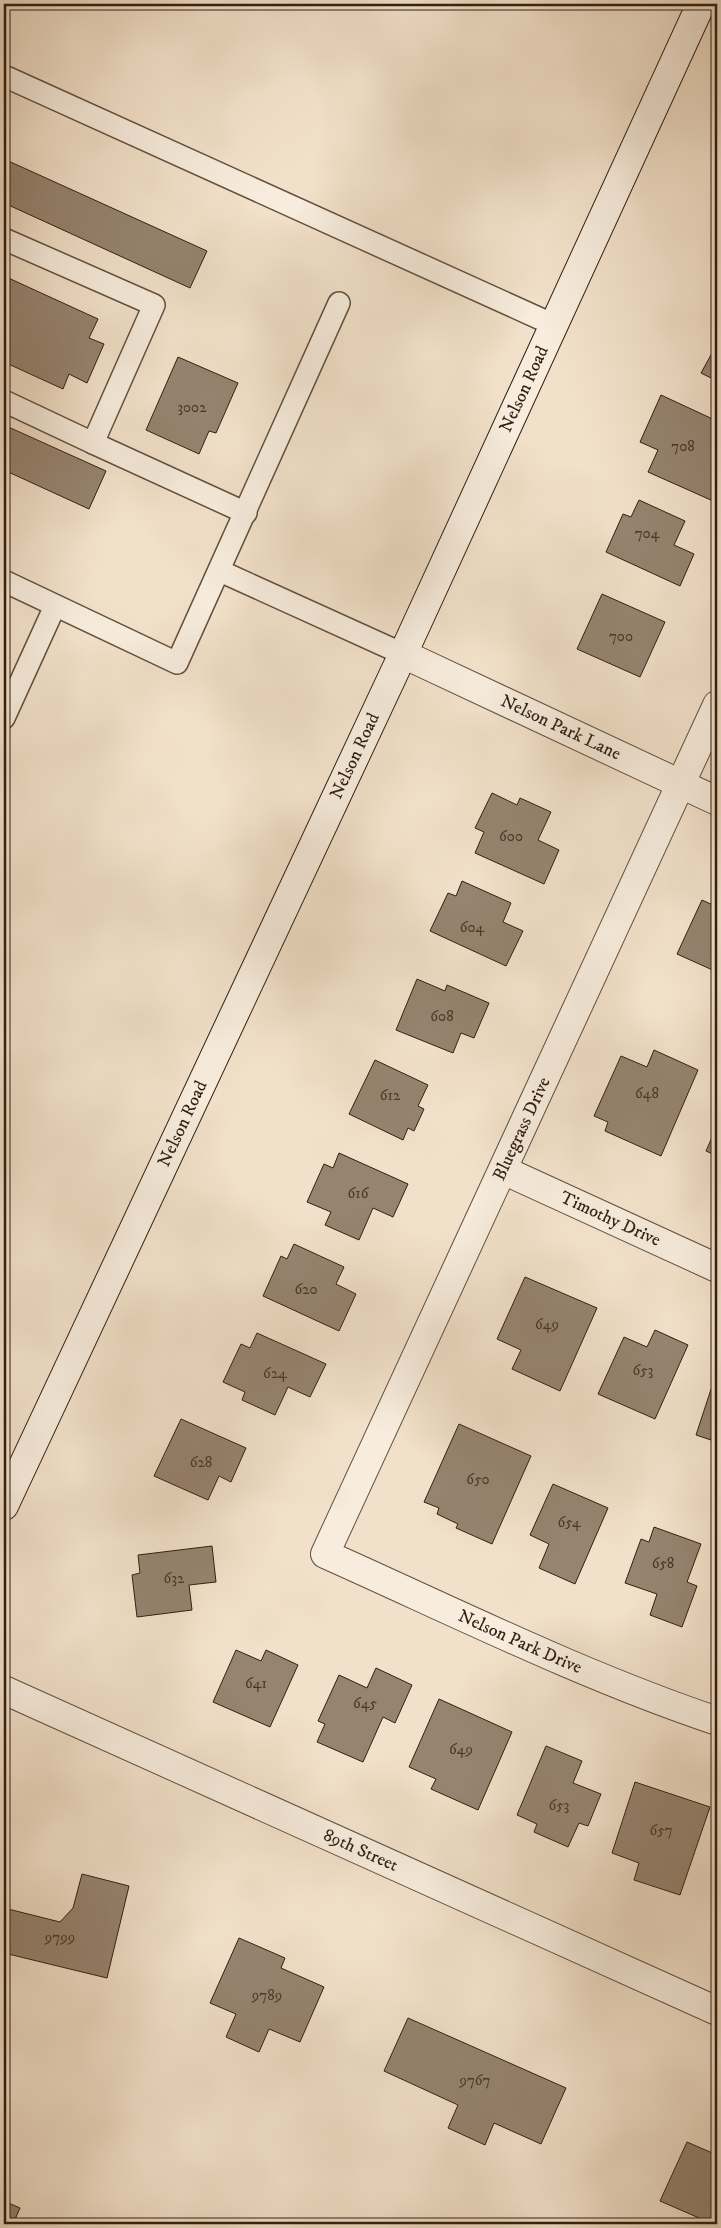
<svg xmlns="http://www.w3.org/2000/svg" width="721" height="2228" viewBox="0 0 721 2228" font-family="'IM FELL DW Pica',serif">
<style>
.building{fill:#968471;stroke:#321f10}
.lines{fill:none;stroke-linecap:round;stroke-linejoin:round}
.service-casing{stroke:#62503e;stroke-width:24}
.minor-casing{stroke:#62503e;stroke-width:30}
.secondary-casing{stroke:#321f10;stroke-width:30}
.service{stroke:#f7ecdd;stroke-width:21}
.minor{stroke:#f7ecdd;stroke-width:28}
.secondary{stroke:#f7ecdd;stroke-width:28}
.labels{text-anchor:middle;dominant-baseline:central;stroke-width:5;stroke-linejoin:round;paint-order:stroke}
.number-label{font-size:15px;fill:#4b3828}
.street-label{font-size:18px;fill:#321f10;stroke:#f7ecdd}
</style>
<rect width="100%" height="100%" fill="#f2e1ca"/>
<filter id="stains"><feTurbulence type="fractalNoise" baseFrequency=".004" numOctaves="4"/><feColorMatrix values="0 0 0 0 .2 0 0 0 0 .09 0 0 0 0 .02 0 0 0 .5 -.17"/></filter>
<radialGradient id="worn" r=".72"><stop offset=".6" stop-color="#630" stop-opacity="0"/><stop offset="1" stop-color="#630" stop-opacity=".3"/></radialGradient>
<g class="building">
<polygon points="4,159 207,251 190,288 4,203"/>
<polygon points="4,276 98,319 89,338 104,344 87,383 69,374 63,389 4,362"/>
<polygon points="717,344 717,381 701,373"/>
<polygon points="178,357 238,383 216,433 209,431 199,454 146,430"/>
<polygon points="661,395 717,421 717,493 713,501 648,472 658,450 640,442"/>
<polygon points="4,425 106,471 89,509 4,470"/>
<polygon points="639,500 685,521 674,545 694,554 680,586 606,552 623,514 631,517"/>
<polygon points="602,594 665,622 640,677 577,649"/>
<polygon points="492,793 517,805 520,798 551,812 538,840 559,850 544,884 475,853 484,832 475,828"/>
<polygon points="462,881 511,903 503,922 523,931 506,966 430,931 448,893 456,896"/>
<polygon points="702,900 717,907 717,972 677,954"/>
<polygon points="417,979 445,991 447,985 489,1003 474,1038 461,1033 453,1053 396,1030"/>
<polygon points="654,1050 698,1070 661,1156 605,1131 608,1122 594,1116 621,1056 647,1067"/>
<polygon points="375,1060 428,1085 418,1106 424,1109 414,1131 408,1128 403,1140 349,1114"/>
<polygon points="717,1126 717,1156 706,1151"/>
<polygon points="339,1153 408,1184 393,1217 373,1208 359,1240 325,1225 331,1212 307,1202 324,1164 333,1168"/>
<polygon points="294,1244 344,1267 336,1284 356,1294 339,1331 263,1296 281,1256 287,1259"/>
<polygon points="525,1277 597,1308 560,1391 512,1369 521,1350 497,1339"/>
<polygon points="655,1330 688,1345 655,1419 598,1394 624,1337 647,1347"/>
<polygon points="257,1333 326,1364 310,1397 288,1387 275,1415 242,1400 245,1392 223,1382 241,1344 250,1348"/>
<polygon points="717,1371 717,1442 696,1435"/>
<polygon points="181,1419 246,1448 231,1482 219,1476 208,1500 154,1476"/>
<polygon points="459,1424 531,1456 492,1544 456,1528 458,1524 437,1514 439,1508 424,1502"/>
<polygon points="553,1484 608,1508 575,1584 539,1568 549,1544 530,1535"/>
<polygon points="654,1527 701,1544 687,1582 697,1586 682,1627 650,1615 657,1594 625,1583 641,1539 649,1542"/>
<polygon points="212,1546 216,1582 189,1585 192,1610 137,1617 132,1575 140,1573 138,1555"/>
<polygon points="236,1650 261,1661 266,1650 298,1665 270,1727 213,1702"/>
<polygon points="376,1668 412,1685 395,1723 383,1717 363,1762 317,1742 325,1724 318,1721 339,1675 367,1688"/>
<polygon points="439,1699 512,1732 478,1810 431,1789 436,1779 409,1767"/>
<polygon points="546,1746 582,1761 573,1783 601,1794 588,1826 579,1823 568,1847 534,1832 537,1824 517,1815"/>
<polygon points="635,1782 710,1807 680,1895 634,1880 639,1863 612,1853"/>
<polygon points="82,1874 129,1886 107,1978 4,1953 4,1908 60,1922 73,1908"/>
<polygon points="239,1938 285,1958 281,1968 324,1987 300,2042 269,2029 259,2052 226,2037 236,2014 210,2003"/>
<polygon points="408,2018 566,2088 541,2144 494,2123 485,2145 448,2128 458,2105 384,2071"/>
<polygon points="687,2142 717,2155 717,2224 713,2224 660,2201"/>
<polygon points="4,2201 20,2208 13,2224 4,2224"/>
</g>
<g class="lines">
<g class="service-casing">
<g id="service">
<polyline points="4,76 554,325"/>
<polyline points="4,239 154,305 93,443 4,401"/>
<polyline points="93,443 246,513"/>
<polyline points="220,571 403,654"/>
<polyline points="4,581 177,663 339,303"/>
<polyline points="4,718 55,606"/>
</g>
</g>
<g class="minor-casing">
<g id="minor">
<path id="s1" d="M403,654l314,147"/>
<path id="s2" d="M717,705l-392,849c130,58 258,122 392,167"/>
<path id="s3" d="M503,1170l214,98"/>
<path id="s4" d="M4,1690l713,321"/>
</g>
</g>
<g class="secondary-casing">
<g id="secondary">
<path id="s5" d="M4,1506l399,-852 298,-650"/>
</g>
</g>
<use href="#service" class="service"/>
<use href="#minor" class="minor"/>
<use href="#secondary" class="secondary"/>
</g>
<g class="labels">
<g class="number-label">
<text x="192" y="407">3002</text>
<text x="683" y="446">708</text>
<text x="647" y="533">704</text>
<text x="621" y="636">700</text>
<text x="511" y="836">600</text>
<text x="472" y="927">604</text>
<text x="442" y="1016">608</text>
<text x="647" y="1093">648</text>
<text x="390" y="1095">612</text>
<text x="358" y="1193">616</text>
<text x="306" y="1289">620</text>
<text x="547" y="1324">649</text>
<text x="643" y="1370">653</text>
<text x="275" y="1373">624</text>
<text x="201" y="1462">628</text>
<text x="478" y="1479">650</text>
<text x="569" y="1522">654</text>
<text x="663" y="1563">658</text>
<text x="174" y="1578">632</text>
<text x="256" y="1683">641</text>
<text x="365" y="1703">645</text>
<text x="461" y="1749">649</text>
<text x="559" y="1805">653</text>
<text x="661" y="1830">657</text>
<text x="60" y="1937">9799</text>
<text x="267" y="1995">9789</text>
<text x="475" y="2080">9767</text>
</g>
<g class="street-label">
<text stroke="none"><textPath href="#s5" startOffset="1232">Nelson Road</textPath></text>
<text stroke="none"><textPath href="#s1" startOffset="174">Nelson Park Lane</textPath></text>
<text stroke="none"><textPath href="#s5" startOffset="828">Nelson Road</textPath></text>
<text stroke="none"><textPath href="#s5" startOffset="422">Nelson Road</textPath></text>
<text transform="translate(522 1129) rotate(-65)">Bluegrass Drive</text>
<text stroke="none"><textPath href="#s3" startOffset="118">Timothy Drive</textPath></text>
<text stroke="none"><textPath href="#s2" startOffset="1149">Nelson Park Drive</textPath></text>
<text stroke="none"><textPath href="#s4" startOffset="391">89th Street</textPath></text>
</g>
</g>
<rect width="721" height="2228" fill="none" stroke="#f2e1ca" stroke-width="20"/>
<rect x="5" y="5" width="711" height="2218" fill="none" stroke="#321f10" stroke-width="2.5"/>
<rect x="10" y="10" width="701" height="2208" fill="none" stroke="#321f10"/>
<rect width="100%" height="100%" filter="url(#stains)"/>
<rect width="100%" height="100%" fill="url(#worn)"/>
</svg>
